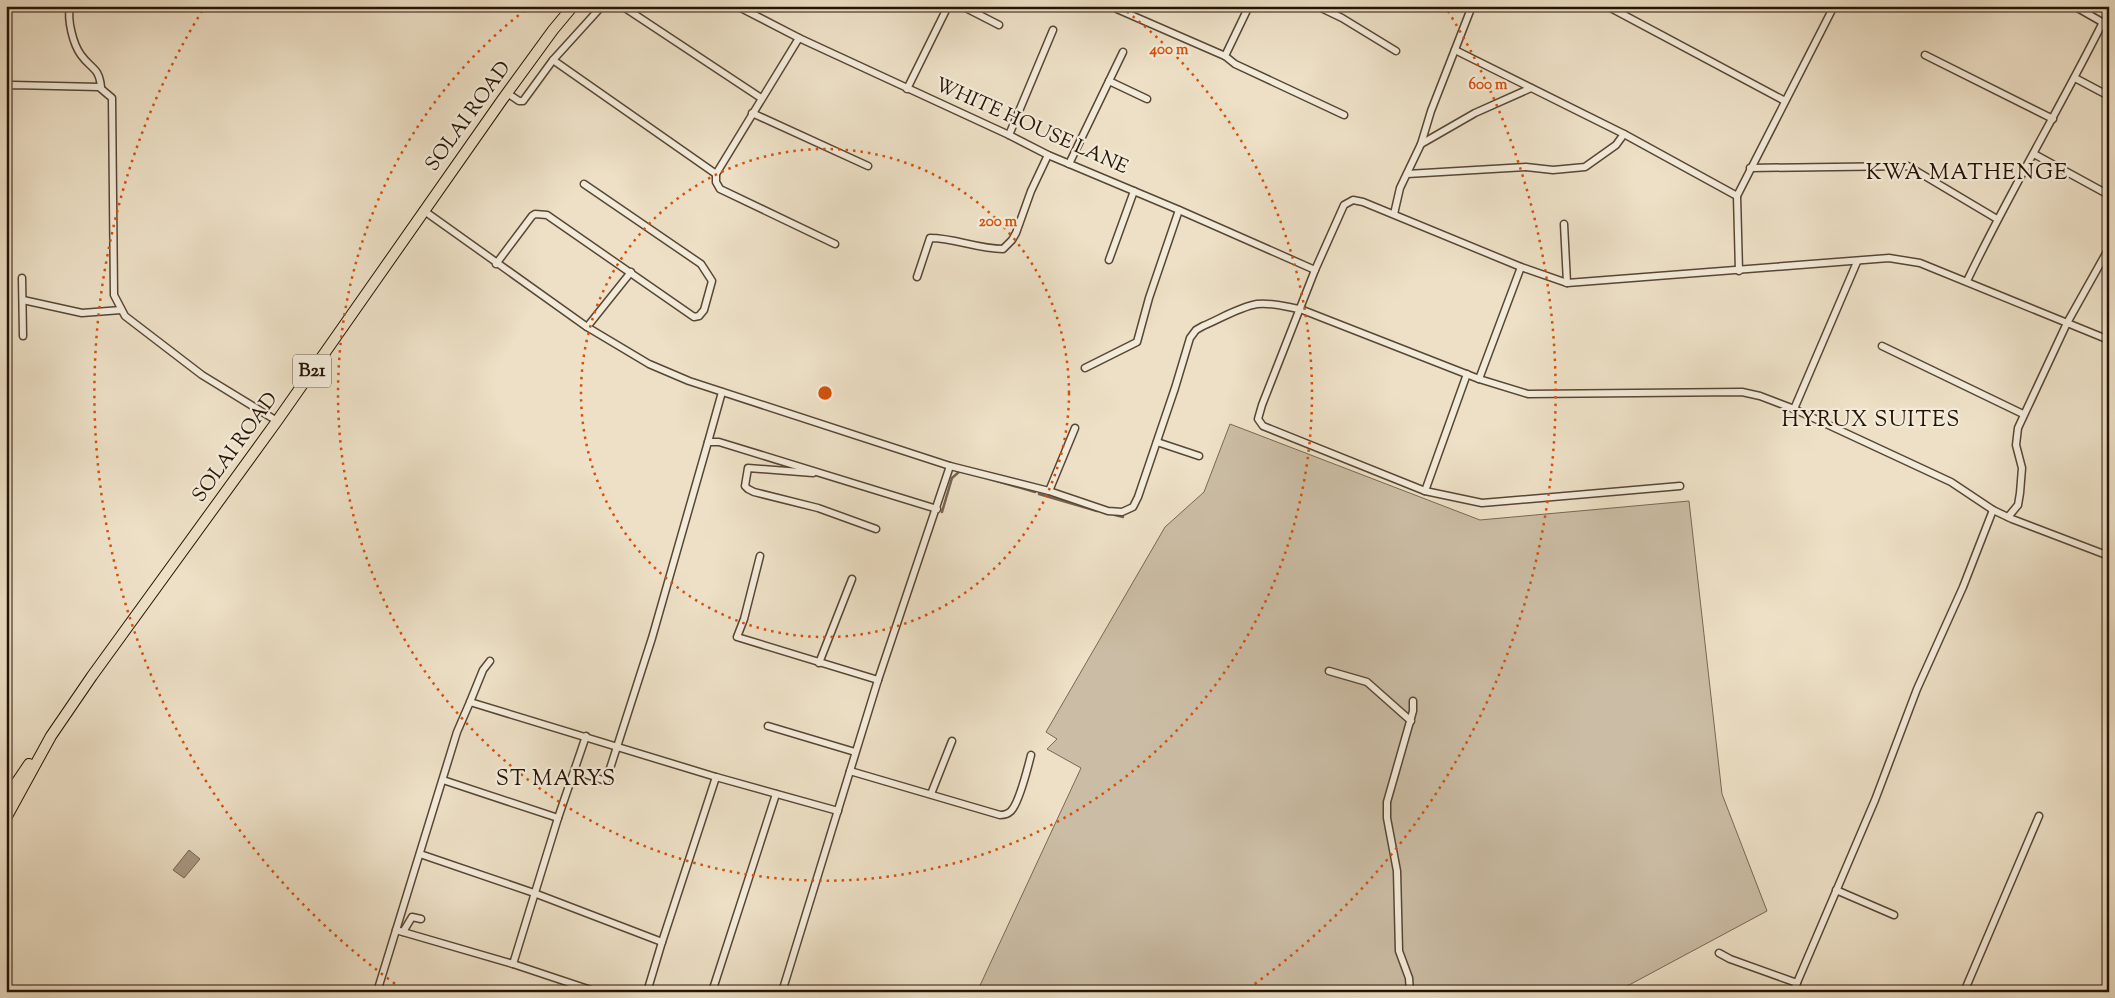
<svg xmlns="http://www.w3.org/2000/svg" width="2115" height="998" viewBox="0 0 2115 998" font-family="'Sorts Mill Goudy',serif">
<style>
.green{fill:#cbbda5;stroke:#786854}
.water{fill:#a99a84;stroke:#756451}
.lines{fill:none;stroke-linecap:round;stroke-linejoin:round}
.stream{stroke:#756451;stroke-width:2.5}
.minor-casing{stroke:#584634;stroke-width:9}
.trunk-casing{stroke:#261304;stroke-width:12}
.minor{stroke:#f3ebda;stroke-width:6}
.trunk{stroke:#ede0c6;stroke-width:10}
.ring{fill:none;stroke:#d5520b;stroke-width:2.5;stroke-dasharray:2.5 5}
.labels{text-anchor:middle;dominant-baseline:central;stroke-width:4.5;stroke-linejoin:round;paint-order:stroke}
.shield{fill:#f3ebda;stroke:#645444;stroke-width:1}
.shield-label{font-size:19px;font-weight:bold;fill:#261304}
.street-label{font-size:20px;fill:#261304;stroke:#f3ebda}
.quarter-label{font-size:22px;letter-spacing:1px;fill:#261304;stroke:#f3ebda}
.centre{fill:#d5520b;stroke:#f3ebda;stroke-width:2.5}
.ring-label{font-size:15px;text-anchor:middle;font-weight:bold;fill:#d5520b;stroke:#f3ebda;stroke-width:4.5;stroke-linejoin:round;paint-order:stroke}
</style>
<rect width="100%" height="100%" fill="#ede0c6"/>
<filter id="stains"><feTurbulence type="fractalNoise" baseFrequency=".004" numOctaves="4"/><feColorMatrix values="0 0 0 0 .2 0 0 0 0 .09 0 0 0 0 .02 0 0 0 .5 -.17"/></filter>
<radialGradient id="worn" r=".72"><stop offset=".6" stop-color="#630" stop-opacity="0"/><stop offset="1" stop-color="#630" stop-opacity=".3"/></radialGradient>
<polygon class="green" points="1230,424 1480,520 1689,501 1722,794 1767,911 1616,992 977,992 1081,768 1047,749 1057,739 1046,732 1165,527 1204,492"/>
<polygon class="water" points="189,850 200,859 184,878 173,870"/>
<g class="lines">
<g class="stream">
<polyline points="990,479 1035,492"/>
<polyline points="1039,494 1097,511"/>
<polyline points="942,512 952,478 960,471"/>
<polyline points="1115,515 1123,517"/>
</g>
<g class="minor-casing">
<g id="minor">
<path d="M70,6c-3,14 3,38 11,49 10,14 18,12 20,32"/>
<polyline points="622,6 761,98"/>
<polyline points="737,6 799,38 1009,135 1048,155 1179,210 1315,270"/>
<polyline points="962,6 999,25"/>
<polyline points="1249,6 1225,56 1235,64 1344,115"/>
<polyline points="1317,6 1342,18 1396,51"/>
<polyline points="1607,6 1785,101"/>
<polyline points="2074,6 2109,26"/>
<polyline points="1117,9 1225,56"/>
<polyline points="799,38 716,174 716,182 720,189 835,244"/>
<polyline points="1455,50 1624,134 1737,196"/>
<polyline points="1925,55 2053,119"/>
<polyline points="553,60 716,174"/>
<polyline points="2075,78 2109,96"/>
<polyline points="1109,81 1147,99"/>
<polyline points="6,87 13,85 99,87 112,98 114,295 125,316 202,375 277,421"/>
<polyline points="907,89 948,6"/>
<polyline points="507,93 519,101 523,101 553,60 602,6"/>
<polyline points="752,113 868,166"/>
<polyline points="1009,135 1053,30"/>
<polyline points="1421,144 1475,113 1531,88"/>
<polyline points="2034,154 2109,195"/>
<polyline points="1069,164 1123,52"/>
<polyline points="1750,168 1908,166 1997,219"/>
<polyline points="1407,174 1526,167 1553,170 1585,167 1616,145 1624,134"/>
<path d="M423,210l164,117 62,37 40,17 261,85 99,25 59,20 14,1 11,-5 5,-10 37,-109 15,-50 6,-8 7,-4c17,-7 36,-19 54,-22 14,-2 29,3 43,5l179,70 49,15 214,-2 18,4 34,13 157,73 42,28 19,9 97,37"/>
<polyline points="1394,214 1400,188 1421,144 1431,111 1472,6"/>
<polyline points="1564,224 1567,283"/>
<polyline points="1109,260 1134,191"/>
<polyline points="496,264 532,216 535,214 547,215 694,317 699,316 704,310 712,281 701,264 584,184"/>
<polyline points="1739,271 1737,196 1834,6"/>
<path d="M917,277l13,-39c25,0 47,11 73,11l9,-9 4,-7 15,-42 17,-36"/>
<polyline points="22,278 23,336"/>
<path d="M1967,281c42,-88 92,-171 136,-259"/>
<polyline points="23,300 82,313 121,310"/>
<polyline points="587,327 631,272"/>
<polyline points="1882,346 2023,414"/>
<polyline points="1085,368 1137,342 1149,298 1179,210"/>
<polyline points="1479,379 1521,267"/>
<polyline points="1794,409 1857,262"/>
<polyline points="708,442 722,392"/>
<polyline points="1157,442 1199,456"/>
<polyline points="813,473 748,468 745,486 748,489 754,492 818,508 876,529"/>
<polyline points="1680,486 1482,503 1425,491 1263,426 1258,419 1262,405 1315,270 1344,205 1353,200 1363,202 1521,267 1567,283 1889,258 1920,263 2109,340"/>
<polyline points="1049,491 1075,428"/>
<polyline points="1425,491 1467,374"/>
<polyline points="2008,517 2018,505 2020,493 2022,468 2016,445 2018,428 2067,323 2109,248"/>
<polyline points="760,556 744,619 737,637 878,680"/>
<polyline points="819,663 852,579"/>
<polyline points="1329,671 1367,682 1411,721"/>
<polyline points="470,702 483,670 490,661"/>
<polyline points="768,726 855,752"/>
<polyline points="575,771 606,781 652,638 708,442 719,442 937,509"/>
<path d="M850,771l150,44c4,0 8,-1 11,-4 8,-8 17,-44 20,-56"/>
<polyline points="443,780 558,818"/>
<polyline points="931,794 952,741"/>
<polyline points="6,854 7,851"/>
<polyline points="420,854 534,893 662,942"/>
<polyline points="1836,890 1894,915"/>
<polyline points="396,930 513,964 597,992"/>
<polyline points="403,932 412,917 421,919"/>
<polyline points="1719,953 1730,959 1797,983"/>
<polyline points="513,964 558,818 586,736"/>
<polyline points="377,992 457,732 470,702 716,777 838,811"/>
<polyline points="647,992 662,942 716,777"/>
<polyline points="712,992 776,794"/>
<polyline points="782,992 878,680 950,466"/>
<polyline points="1410,992 1409,978 1399,951 1397,871 1387,818 1387,802 1413,711 1413,701"/>
<polyline points="1793,992 1875,800 1917,689 1963,587 1993,510"/>
<polyline points="1964,992 2039,816"/>
</g>
</g>
<g class="trunk-casing">
<g id="trunk">
<polyline points="6,798 29,764"/>
<polyline points="6,818 51,736 92,676 277,421 502,100 553,30 573,6"/>
</g>
</g>
<use href="#minor" class="minor"/>
<use href="#trunk" class="trunk"/>
</g>
<g class="ring">
<circle cx="825" cy="393" r="244"/>
<path d="M1121 7A487 487 0 1 1 529 7"/>
<path d="M401 988A731 731 0 0 1 202 11M1448 11A731 731 0 0 1 1249 988"/>
</g>
<g class="labels">
<rect class="shield" x="293" y="354.5" width="38" height="33" rx="4"/>
<g class="shield-label">
<text x="312" y="371">B21</text>
</g>
<g class="street-label">
<text transform="translate(469 117) rotate(-54)">SOLAI ROAD</text>
<text transform="translate(1031 127) rotate(24)">WHITE HOUSE LANE</text>
<text transform="translate(236 448) rotate(-54)">SOLAI ROAD</text>
</g>
<g class="quarter-label">
<text x="1967" y="174">KWA MATHENGE</text>
<text x="1871" y="421">HYRUX SUITES</text>
<text x="556" y="780">ST MARYS</text>
</g>
</g>
<circle cx="825" cy="393" r="8" class="centre"/>
<g class="ring-label">
<text x="1169" y="54">400 m</text>
<text x="1488" y="89">600 m</text>
<text x="998" y="226">200 m</text>
</g>
<rect width="2115" height="998" fill="none" stroke="#ede0c6" stroke-width="25"/>
<rect x="8" y="8" width="2100" height="983" fill="none" stroke="#261304" stroke-width="2.5"/>
<rect x="12" y="12" width="2090" height="973" fill="none" stroke="#261304"/>
<rect width="100%" height="100%" filter="url(#stains)"/>
<rect width="100%" height="100%" fill="url(#worn)"/>
</svg>
